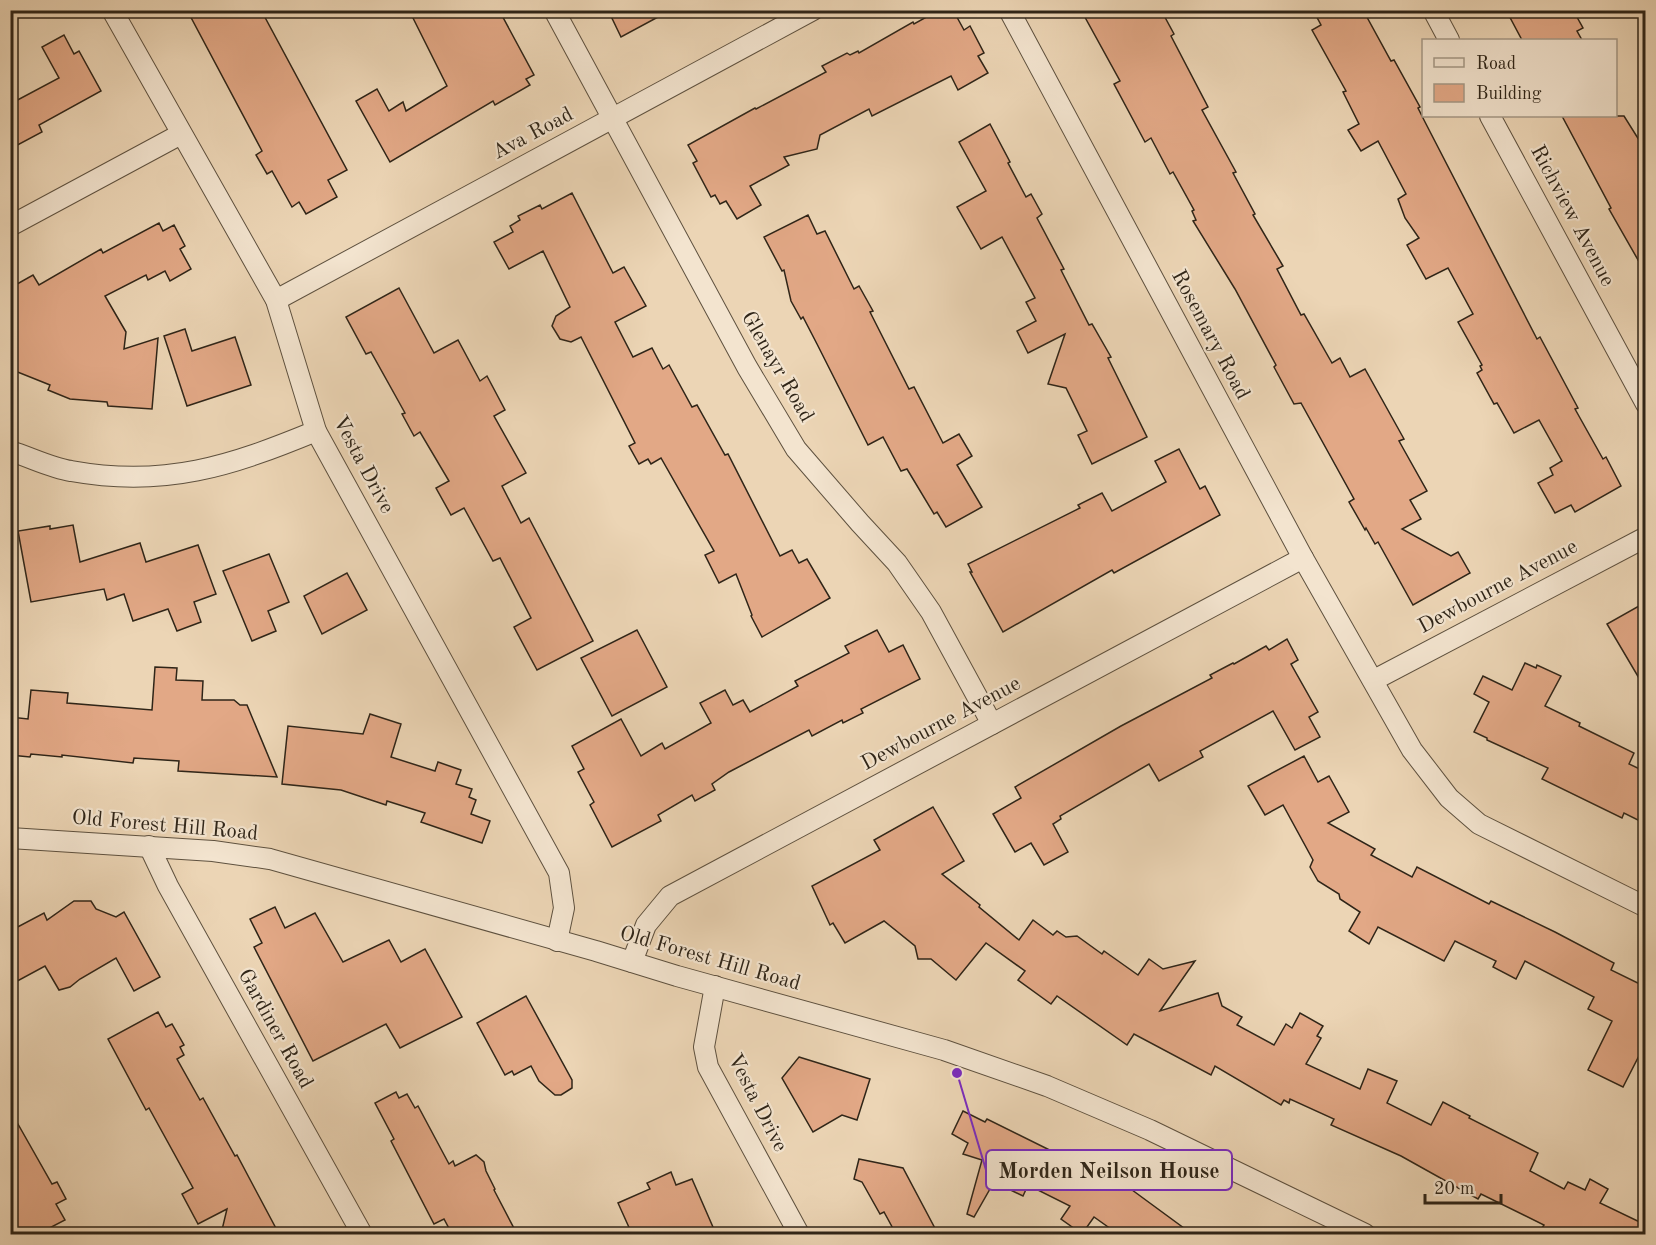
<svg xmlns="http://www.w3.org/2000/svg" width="1656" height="1245" viewBox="0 0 1656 1245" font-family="'Old Standard TT',serif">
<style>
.building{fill:#e2a886;stroke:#2f2518;stroke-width:1.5}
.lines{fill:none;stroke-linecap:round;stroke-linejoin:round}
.street-casing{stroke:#5e513f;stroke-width:22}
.street{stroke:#f3e4cf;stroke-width:20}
.labels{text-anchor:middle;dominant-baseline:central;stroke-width:4.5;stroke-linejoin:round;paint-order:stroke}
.street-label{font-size:21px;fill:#2f2518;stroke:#f3e4cf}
.leader{fill:none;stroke:#7b2cbf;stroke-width:2}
.callout-dot{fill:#7b2cbf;stroke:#f3e4cf;stroke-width:2}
.callout{fill:#f3e4cf;stroke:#7b2cbf;stroke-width:2}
.callout-label{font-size:22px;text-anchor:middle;font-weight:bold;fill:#2f2518}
</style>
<rect width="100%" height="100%" fill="#ecd5b5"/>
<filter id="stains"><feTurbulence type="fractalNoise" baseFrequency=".00333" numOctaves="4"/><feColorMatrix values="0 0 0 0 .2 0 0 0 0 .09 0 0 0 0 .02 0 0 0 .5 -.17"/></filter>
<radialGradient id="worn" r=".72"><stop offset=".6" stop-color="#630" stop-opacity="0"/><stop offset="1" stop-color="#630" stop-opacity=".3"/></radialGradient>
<g class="building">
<polygon points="187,10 261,10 347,170 328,180 337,197 306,214 299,202 292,207 272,171 267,174 256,155 262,151"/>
<polygon points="409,10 499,10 534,75 526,79 530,85 495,105 493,101 390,162 356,101 377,89 389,111 403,102 406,111 447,86"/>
<polygon points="608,10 671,10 621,37"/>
<polygon points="939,10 953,10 964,30 970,26 984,53 978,56 988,73 958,90 951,76 872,116 869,109 820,135 817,149 784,157 789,165 750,186 761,205 737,219 726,201 720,204 715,195 711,197 693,163 697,161 688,145 755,108 756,109 826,72 822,66 847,53 850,55 858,51 859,53 913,22 914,24"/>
<polygon points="1081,10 1161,10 1174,34 1171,36 1208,107 1202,110 1236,172 1233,173 1255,214 1253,215 1283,266 1277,269 1301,315 1304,314 1332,363 1340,358 1350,377 1365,369 1404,439 1399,441 1427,491 1410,500 1421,519 1402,529 1451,556 1458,552 1470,573 1413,605 1378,542 1375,544 1366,528 1365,530 1349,502 1354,499 1301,403 1294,404 1274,367 1276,365 1235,289 1193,221 1196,220 1192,211 1194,210 1173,172 1170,174 1151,138 1145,142 1114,84 1120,81"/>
<polygon points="1313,10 1363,10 1391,61 1394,60 1420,107 1418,108 1425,122 1537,339 1540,337 1578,408 1575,409 1603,459 1606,457 1621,486 1575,512 1571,505 1555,513 1538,483 1553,475 1550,468 1562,461 1539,420 1514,433 1497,403 1494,404 1477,373 1482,370 1480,366 1482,365 1458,322 1473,314 1448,268 1426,279 1407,245 1419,238 1405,218 1398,199 1406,194 1378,141 1361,151 1348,130 1359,124 1343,92 1346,91 1312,30 1321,25"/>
<polygon points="1506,10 1573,10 1583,28 1577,31 1582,40 1522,40"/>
<polygon points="64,35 74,54 79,51 101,91 39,125 42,132 10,149 10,104 59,78 42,47"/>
<polygon points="1562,116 1624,116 1646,151 1646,274 1609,209 1611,208"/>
<polygon points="990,124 1010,162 1008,163 1026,197 1031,194 1042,214 1037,218 1064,269 1061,270 1089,325 1092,324 1111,357 1108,358 1147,437 1092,464 1078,435 1087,431 1066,388 1048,384 1065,334 1028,353 1017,331 1036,321 1026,302 1035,298 1002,237 981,249 957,207 986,191 959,142"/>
<polygon points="572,193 613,273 624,267 646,306 615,322 633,357 652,348 663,369 669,365 692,407 697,405 725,455 728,454 780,556 792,550 799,563 807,559 830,598 762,637 751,616 752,615 736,574 719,583 705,555 714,551 661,458 651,464 648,459 639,464 629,446 635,443 581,337 571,342 560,339 552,326 556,316 570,307 543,251 509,269 494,242 513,232 510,226 520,220 518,216 540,205 542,209"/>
<polygon points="808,215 817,234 825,231 854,289 859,286 873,311 870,312 909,389 914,387 943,443 959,434 972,456 957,465 982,507 946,527 937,512 934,514 907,469 901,471 883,437 868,445 817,344 803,317 801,319 791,301 784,270 782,271 764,237"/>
<polygon points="159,223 163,231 174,225 185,246 180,249 191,269 170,281 165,271 148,280 146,275 105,296 126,332 124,349 158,338 152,409 108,406 107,402 70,399 48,390 50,385 10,369 10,288 33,275 39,285 101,249 103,253"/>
<polygon points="399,288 434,353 458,340 480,381 487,376 505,410 494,416 526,473 502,486 521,523 529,518 593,641 537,670 514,627 531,618 500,558 493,561 464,508 451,515 436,488 449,481 420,432 414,436 402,414 405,413 371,352 366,354 346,317"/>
<polygon points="185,329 192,351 235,337 251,385 187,406 164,336"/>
<polygon points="1179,449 1200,489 1205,486 1220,515 1114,573 1112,570 1003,632 970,572 972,572 968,564 1080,508 1078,505 1102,493 1112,511 1166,482 1155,461"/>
<polygon points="73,525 80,562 140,543 146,562 198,545 216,594 194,602 201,622 177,631 168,609 133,621 124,594 107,600 104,589 31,602 18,531 50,526 50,529"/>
<polygon points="269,554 289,602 268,611 276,631 252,641 223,571"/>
<polygon points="347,573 367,610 322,634 304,596"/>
<polygon points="1646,602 1646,690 1607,624"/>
<polygon points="637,630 667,687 612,716 581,658"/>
<polygon points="877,630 889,652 903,645 920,679 861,709 863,713 843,723 842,720 812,736 809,730 729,772 712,784 715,790 695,801 692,795 658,815 661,821 612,847 590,805 594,802 578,772 584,769 572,746 621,719 641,756 662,743 665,749 711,723 700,703 725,690 733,705 743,700 750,712 798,686 795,681 849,653 845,646"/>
<polygon points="1287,639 1298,660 1291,664 1318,712 1309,717 1320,737 1295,750 1273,711 1200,751 1203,757 1159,781 1149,764 1060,816 1061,819 1053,824 1068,852 1044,865 1031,843 1015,852 993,814 1021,798 1015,787 1121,726 1212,678 1210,675 1233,663 1234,664 1266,646 1269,650"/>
<polygon points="1525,663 1536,668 1537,665 1561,676 1545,706 1580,723 1579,726 1634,753 1629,764 1646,772 1646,824 1624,813 1622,818 1542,779 1548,768 1487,740 1487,738 1474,732 1489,702 1474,694 1483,676 1512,690"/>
<polygon points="155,667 177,668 176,680 203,681 202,700 234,700 240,705 247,705 277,777 178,771 179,761 134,758 133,763 62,755 62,757 31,754 30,757 10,755 10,717 28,719 31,690 68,693 67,703 152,710"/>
<polygon points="370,714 401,724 391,757 435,771 438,762 461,770 456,784 472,789 469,797 476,800 471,814 490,821 482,843 421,822 425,813 387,801 386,805 341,790 282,784 288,726 363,734"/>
<polygon points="1304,756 1318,782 1329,776 1349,812 1328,823 1375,849 1371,855 1412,877 1417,867 1489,904 1491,901 1555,932 1614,963 1611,970 1646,987 1646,1042 1623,1087 1588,1070 1612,1021 1588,1009 1594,997 1525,961 1516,979 1493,967 1496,961 1455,941 1444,961 1378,927 1369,944 1349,931 1360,912 1340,899 1339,894 1318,881 1310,867 1313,860 1283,805 1265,815 1248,786"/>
<polygon points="933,807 964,861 942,874 980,905 979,907 1019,940 1033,920 1053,935 1057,931 1066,937 1077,936 1102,954 1104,951 1138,975 1149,959 1163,969 1195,961 1160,1011 1218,993 1222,1006 1242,1017 1237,1025 1274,1045 1286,1024 1292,1028 1300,1013 1323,1026 1317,1036 1321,1038 1306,1064 1360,1089 1368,1069 1397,1081 1387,1103 1431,1125 1443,1102 1470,1116 1469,1118 1538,1153 1530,1171 1564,1189 1568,1182 1585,1190 1590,1179 1608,1189 1600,1203 1646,1225 1646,1234 1553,1234 1542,1228 1544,1225 1481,1194 1478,1199 1401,1156 1331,1125 1334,1119 1290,1099 1289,1103 1284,1100 1281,1105 1215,1066 1211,1075 1134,1034 1127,1045 1057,996 1051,1004 1018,980 1025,971 986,943 956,980 931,959 918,959 915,946 884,921 845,943 833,923 830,925 812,886 880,850 874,840"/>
<polygon points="74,901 91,901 96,909 116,917 124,912 160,977 134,991 116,958 80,979 70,987 59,990 45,966 10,985 10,931 44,913 47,920"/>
<polygon points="275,907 285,928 315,913 343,962 389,940 401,962 425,949 462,1017 400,1048 386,1024 313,1061 254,947 262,943 250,919"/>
<polygon points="526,996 572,1080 572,1088 561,1095 555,1095 539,1081 531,1066 514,1075 512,1071 505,1075 477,1023"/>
<polygon points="158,1012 166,1027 172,1024 184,1045 180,1047 184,1055 177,1059 200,1100 203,1098 235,1156 237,1155 279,1234 221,1234 227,1209 198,1224 182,1194 193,1188 149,1108 146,1110 108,1039"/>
<polygon points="799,1057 870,1079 857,1120 842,1115 813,1132 782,1078"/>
<polygon points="396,1092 399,1098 407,1094 415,1108 418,1106 449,1164 453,1161 455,1166 476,1155 484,1162 486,1171 495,1189 494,1190 517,1234 452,1234 444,1219 434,1224 391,1141 394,1139 375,1103"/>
<polygon points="10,1110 52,1184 57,1182 66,1199 56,1204 65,1220 38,1234 10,1234"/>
<polygon points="963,1111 985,1122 987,1119 1100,1175 1109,1182 1113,1176 1192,1234 1118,1234 1094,1217 1082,1234 1061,1219 1070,1206 1028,1185 1023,1196 994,1182 974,1217 967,1214 982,1160 963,1154 968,1143 952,1134"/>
<polygon points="859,1159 903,1168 938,1234 896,1234 884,1212 880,1214 862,1182 854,1179"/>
<polygon points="671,1172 676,1185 692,1179 716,1234 632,1234 618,1203 650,1189 647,1183"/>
</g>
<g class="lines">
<g class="street-casing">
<g id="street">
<polyline points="112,10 276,300 316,431 559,873 564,908 557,941"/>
<polyline points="554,10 747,367 796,449 860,523 897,563 931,612 992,724"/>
<polyline points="1009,10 1303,558 1412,750 1449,798 1479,824 1646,907"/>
<polyline points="1433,10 1449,40"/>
<polyline points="1490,116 1646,404"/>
<polyline points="10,226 181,134"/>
<polyline points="276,300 813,10"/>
<path d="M10,451c20,6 41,17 61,20 94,17 160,-5 245,-40"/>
<polyline points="1374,680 1646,537"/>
<polyline points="10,838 213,851 270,859 596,951 677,976 944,1050 1047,1086 1150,1130 1365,1234"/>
<polyline points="149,846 168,886 362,1234"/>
<polyline points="632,962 646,925 670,896 1303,558"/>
<polyline points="715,986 704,1047 708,1067 799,1234"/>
</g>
</g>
<use href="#street" class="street"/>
</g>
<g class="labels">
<g class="street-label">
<text transform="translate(533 134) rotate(-28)">Ava Road</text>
<text transform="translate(1572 216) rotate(62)">Richview Avenue</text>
<text transform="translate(1210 335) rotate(62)">Rosemary Road</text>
<text transform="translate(777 367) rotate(60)">Glenayr Road</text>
<text transform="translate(363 465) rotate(62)">Vesta Drive</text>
<text transform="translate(1498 587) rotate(-28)">Dewbourne Avenue</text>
<text transform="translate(941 724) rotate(-28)">Dewbourne Avenue</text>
<text transform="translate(165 826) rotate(5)">Old Forest Hill Road</text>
<text transform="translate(710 959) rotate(16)">Old Forest Hill Road</text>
<text transform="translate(275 1029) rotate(61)">Gardiner Road</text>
<text transform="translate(757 1103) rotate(63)">Vesta Drive</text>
</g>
</g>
<path class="leader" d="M957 1073L986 1170"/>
<circle class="callout-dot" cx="957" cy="1073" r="6"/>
<rect class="callout" x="986" y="1150" width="246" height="40" rx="6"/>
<g class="callout-label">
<text x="1109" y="1178">Morden Neilson House</text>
</g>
<rect width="1656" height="1245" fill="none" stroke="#ecd5b5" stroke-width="36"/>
<rect x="12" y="12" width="1632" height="1221" fill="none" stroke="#2f2518" stroke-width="3"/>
<rect x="18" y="18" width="1620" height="1209" fill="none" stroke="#2f2518" stroke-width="1.5"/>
<rect x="1422" y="39" width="195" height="78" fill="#f3e4cf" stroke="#a59886" stroke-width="1.5"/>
<rect x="1434" y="58" width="30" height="9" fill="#f3e4cf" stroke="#a59886" stroke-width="1.5"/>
<text x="1476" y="69" font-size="18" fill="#2f2518">Road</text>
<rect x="1434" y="84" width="30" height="18" fill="#e2a886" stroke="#a59886" stroke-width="1.5"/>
<text x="1476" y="99" font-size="18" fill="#2f2518">Building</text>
<path d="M1425 1194v9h76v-9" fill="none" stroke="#2f2518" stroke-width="3"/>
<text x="1434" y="1194" font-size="18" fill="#2f2518" stroke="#f3e4cf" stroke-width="4.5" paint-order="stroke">20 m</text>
<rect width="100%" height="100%" filter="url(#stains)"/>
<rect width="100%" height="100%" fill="url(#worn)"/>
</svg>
